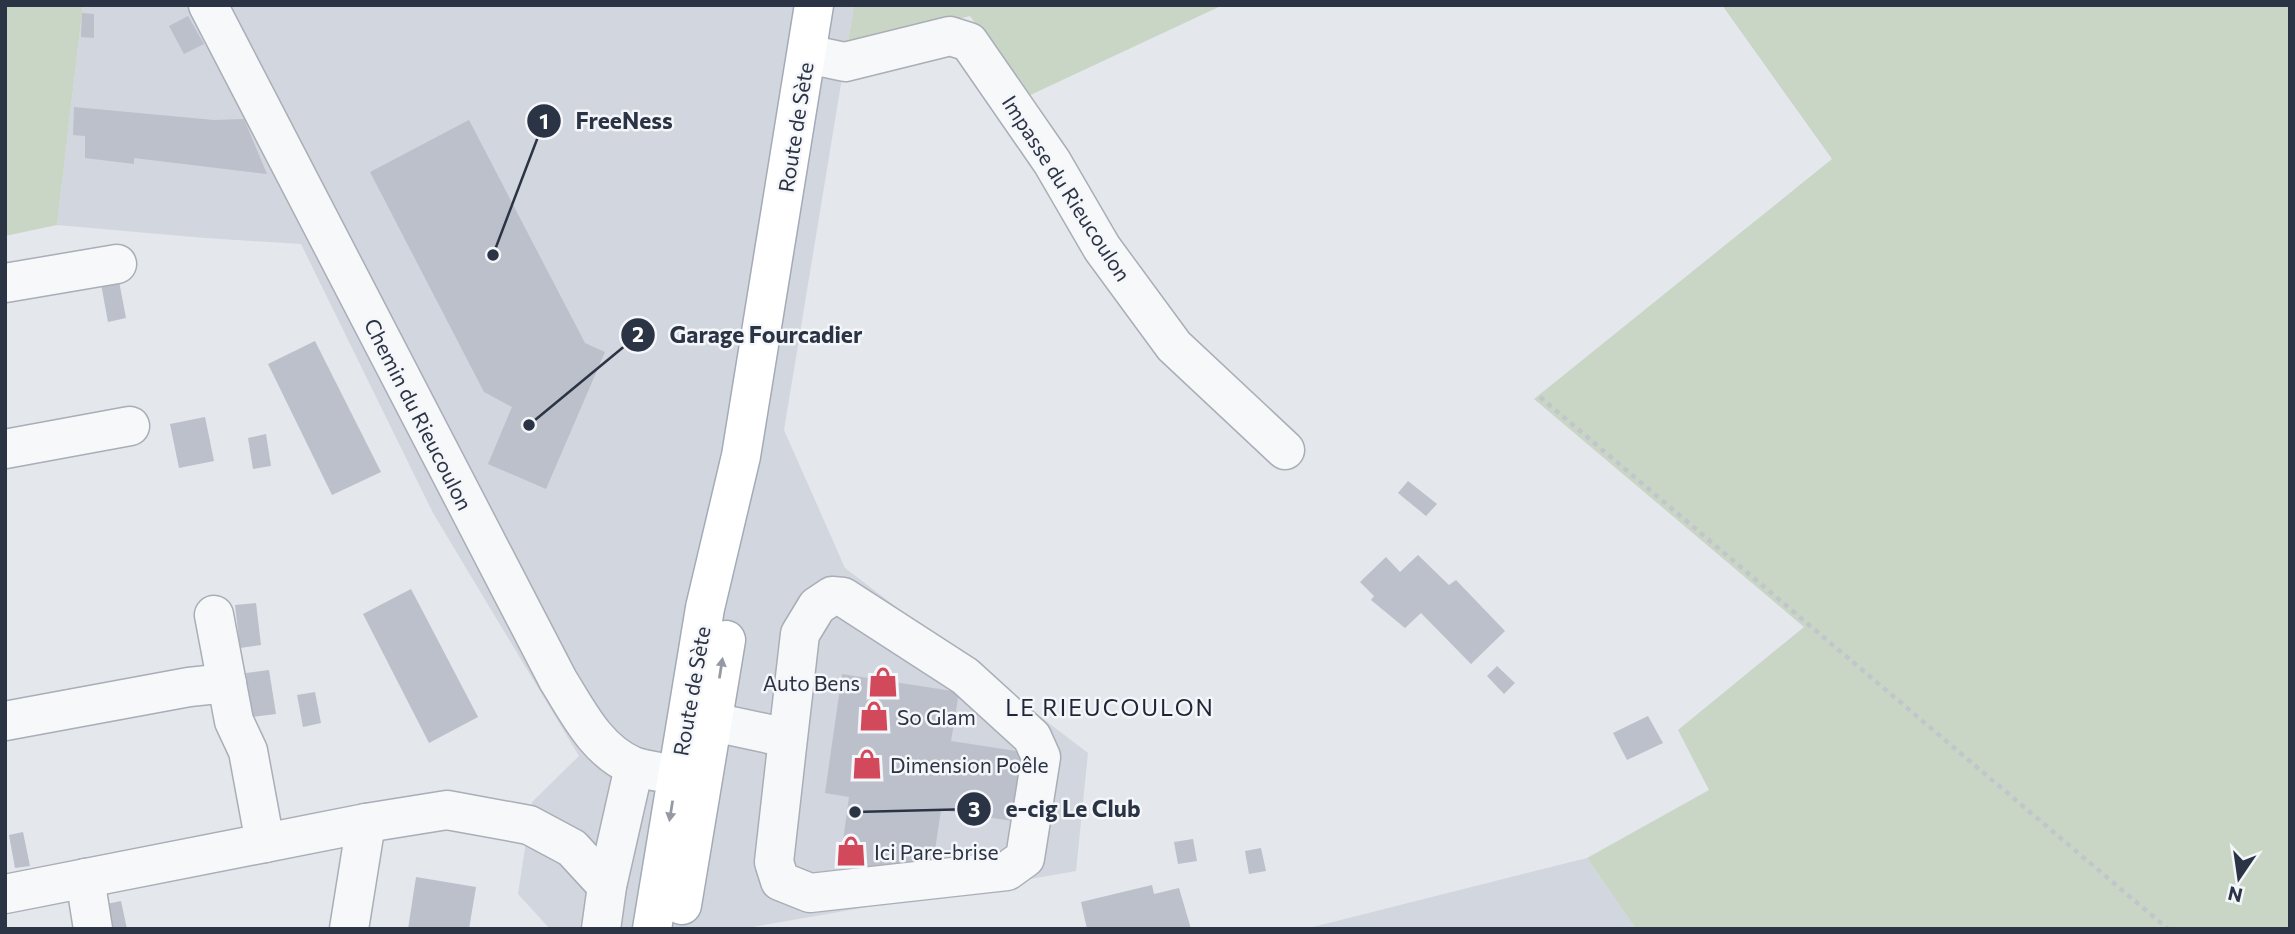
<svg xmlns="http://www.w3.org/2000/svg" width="2295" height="934" viewBox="0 0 2295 934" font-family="Commissioner,sans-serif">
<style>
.built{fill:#d2d6de}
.green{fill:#c9d6c5}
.building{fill:#bbc0ca}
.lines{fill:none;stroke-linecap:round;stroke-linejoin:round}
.minor-casing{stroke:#a9aeb7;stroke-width:41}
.major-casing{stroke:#a3abb8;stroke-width:41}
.path{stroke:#c2c5cb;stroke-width:4.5;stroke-dasharray:5 5;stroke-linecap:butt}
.minor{stroke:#f7f8fa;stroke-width:38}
.major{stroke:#fff;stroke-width:38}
.oneway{fill:#959aa2}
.labels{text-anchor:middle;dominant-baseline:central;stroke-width:5;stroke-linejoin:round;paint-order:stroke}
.street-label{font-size:21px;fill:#2b3445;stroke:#f4f6f9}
.poi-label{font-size:21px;fill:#2b3445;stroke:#f4f6f9;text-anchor:start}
.neighbourhood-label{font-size:23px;letter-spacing:2px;fill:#1d2536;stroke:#f4f6f9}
.leader{fill:none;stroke:#2b3445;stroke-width:2.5}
.callout-dot{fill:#2b3445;stroke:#f4f6f9;stroke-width:2.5}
.mark-label{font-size:21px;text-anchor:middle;font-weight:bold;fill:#fff}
.callout-label{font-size:23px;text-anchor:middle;font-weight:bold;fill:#2b3445;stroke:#f4f6f9;stroke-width:5;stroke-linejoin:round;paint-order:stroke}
</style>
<rect width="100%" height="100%" fill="#e4e7ec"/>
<g class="built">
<polygon points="83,5 854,5 784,430 845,568 1088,753 1076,871 741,929 550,929 518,894 532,802 579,756 433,513 301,244 205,238 57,225"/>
<polygon points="1587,858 1636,929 1305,929"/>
</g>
<g class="green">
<polygon points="5,5 83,5 57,225 5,236"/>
<polygon points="854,5 1223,5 1026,97 970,16 847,48"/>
<polygon points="1722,5 2290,5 2290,929 1636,929 1587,858 1709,790 1678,730 1804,627 1534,399 1832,159"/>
</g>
<g class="building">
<polygon points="82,13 94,14 94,38 81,37"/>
<polygon points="188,16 204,44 184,54 169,26"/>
<polygon points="74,107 214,120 244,119 267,174 134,158 134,164 85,158 85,136 73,135"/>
<polygon points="469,120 585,343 605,352 546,489 488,464 512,407 484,392 370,172"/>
<polygon points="119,281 126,318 108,322 101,284"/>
<polygon points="315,341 381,472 332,495 268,364"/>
<polygon points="205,417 214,461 179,468 170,424"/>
<polygon points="266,434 271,466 253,469 248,438"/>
<polygon points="1408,481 1437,504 1426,516 1398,493"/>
<polygon points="1418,555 1449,585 1456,580 1505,631 1471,664 1421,613 1405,628 1371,600 1374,596 1360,582 1386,557 1400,572"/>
<polygon points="411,589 478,717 429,743 363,614"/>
<polygon points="256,603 261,645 240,648 235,605"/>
<polygon points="1497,666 1515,683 1504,694 1487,676"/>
<polygon points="269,670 276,714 253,717 246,673"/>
<polygon points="842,674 959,692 951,741 1023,752 1012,821 941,810 931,877 840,863 849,797 825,793"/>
<polygon points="315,692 321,723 303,727 297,695"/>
<polygon points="1648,716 1663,743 1627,760 1613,733"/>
<polygon points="23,832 30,866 15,868 9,835"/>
<polygon points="1193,839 1197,861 1178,864 1174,842"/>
<polygon points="1261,848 1266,871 1249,874 1245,851"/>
<polygon points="416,877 476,887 469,929 408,929"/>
<polygon points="1152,885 1154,894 1179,888 1191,929 1087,929 1081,902"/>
<polygon points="121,901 127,929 102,929 97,906"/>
</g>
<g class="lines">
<g class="minor-casing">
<g id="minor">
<path d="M208,5l350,675c20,32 38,70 75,86 13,5 30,6 43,9"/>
<polyline points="807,54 845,62 950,36 969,42 1052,162 1102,248 1174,346 1285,450"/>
<polyline points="5,283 117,264"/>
<polyline points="5,449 130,426"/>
<polyline points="214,615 234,721 248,751 265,843"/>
<polyline points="5,721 189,687 227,683"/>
<polyline points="713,722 788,738 774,862 780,881 810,893 1007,871 1025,858 1041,757 1032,737 965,676 843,597 832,596 817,606 800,634 788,738"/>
<polyline points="85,878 93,929"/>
<polyline points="5,894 366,823 447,810 529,825 572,848 607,886"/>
<polyline points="349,929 366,823"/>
<polyline points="601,929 607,886 634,767"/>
</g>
</g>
<g class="major-casing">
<g id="major">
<polyline points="682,905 726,640"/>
<polyline points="652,929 705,608 741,456 814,5"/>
</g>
</g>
<polyline class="path" points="1540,397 2168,929"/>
<use href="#minor" class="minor"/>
<use href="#major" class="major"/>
</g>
<defs><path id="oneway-solid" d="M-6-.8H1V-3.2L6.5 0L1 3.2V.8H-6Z" transform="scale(1.75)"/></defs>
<g class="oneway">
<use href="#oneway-solid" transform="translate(721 668) rotate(-81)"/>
<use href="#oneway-solid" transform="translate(671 811) rotate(99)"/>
</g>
<defs>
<g id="shop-bare" transform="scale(2.415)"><path d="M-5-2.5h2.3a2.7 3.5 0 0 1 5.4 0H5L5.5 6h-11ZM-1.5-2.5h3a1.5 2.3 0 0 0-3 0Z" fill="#d1495b" stroke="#f4f6f9" stroke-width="2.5" paint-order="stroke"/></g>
</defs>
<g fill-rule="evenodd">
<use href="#shop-bare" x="883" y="682"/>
<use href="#shop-bare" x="874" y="716"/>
<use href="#shop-bare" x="867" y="764"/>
<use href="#shop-bare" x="851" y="851"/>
</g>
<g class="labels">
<g class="street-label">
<text transform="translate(795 127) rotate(-81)">Route de Sète</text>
<text transform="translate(1067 188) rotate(57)">Impasse du Rieucoulon</text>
<text transform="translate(419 414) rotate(63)">Chemin du Rieucoulon</text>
<text transform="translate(691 691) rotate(-80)">Route de Sète</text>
</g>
<g class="poi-label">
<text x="860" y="682" text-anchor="end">Auto Bens</text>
<text x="897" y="716">So Glam</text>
<text x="890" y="764">Dimension Poêle</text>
<text x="874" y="851">Ici Pare-brise</text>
</g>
<g class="neighbourhood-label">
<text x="1110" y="707">LE RIEUCOULON</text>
</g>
</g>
<path class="leader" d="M493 255L544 121M529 425L638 335M855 812L974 809"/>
<g class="callout-dot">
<circle cx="493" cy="255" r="7"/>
<circle cx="529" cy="425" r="7"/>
<circle cx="855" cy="812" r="7"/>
<circle cx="544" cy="121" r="18"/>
<circle cx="638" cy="335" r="18"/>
<circle cx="974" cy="809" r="18"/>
</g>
<g class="mark-label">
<text x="544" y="129">1</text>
<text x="638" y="342">2</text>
<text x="974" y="817">3</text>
</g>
<g class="callout-label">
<text x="624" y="129">FreeNess</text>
<text x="766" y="343">Garage Fourcadier</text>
<text x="1073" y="817">e-cig Le Club</text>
</g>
<rect width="2295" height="934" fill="none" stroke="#2b3445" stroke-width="14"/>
<g transform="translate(2239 878) rotate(193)" stroke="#f4f6f9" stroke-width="5" paint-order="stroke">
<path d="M0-5L12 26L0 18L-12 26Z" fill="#2b3445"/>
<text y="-10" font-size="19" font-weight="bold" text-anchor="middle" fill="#2b3445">N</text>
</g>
</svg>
